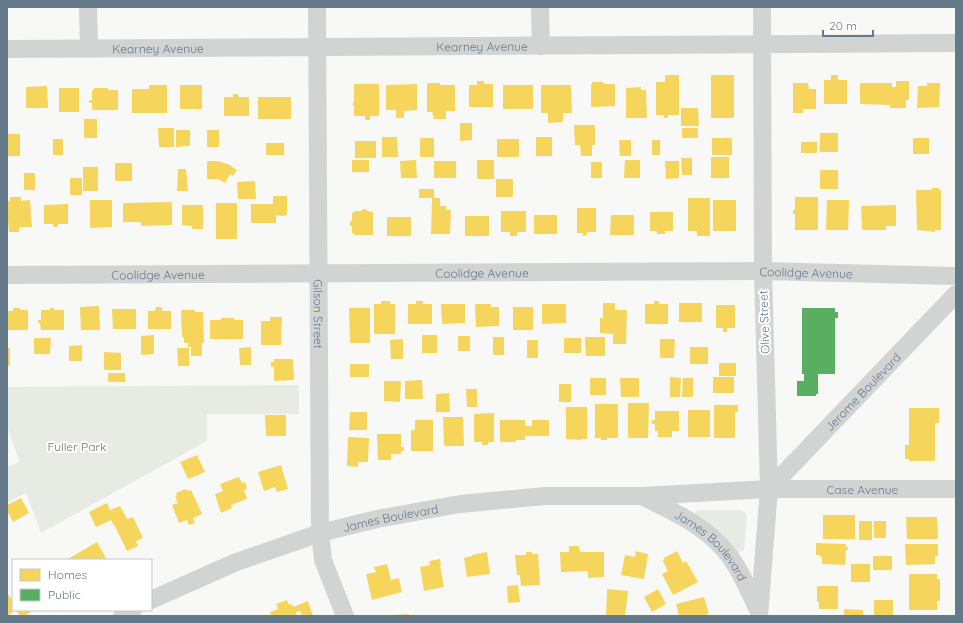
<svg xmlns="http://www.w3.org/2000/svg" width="963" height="623" viewBox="0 0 963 623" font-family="Quicksand,sans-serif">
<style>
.green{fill:#e8ebe4}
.homes{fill:#f6d55c}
.public{fill:#5aae61}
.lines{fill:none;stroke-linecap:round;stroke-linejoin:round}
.minor{stroke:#d2d3d3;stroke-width:18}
.labels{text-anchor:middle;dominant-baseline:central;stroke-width:4;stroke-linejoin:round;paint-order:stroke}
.street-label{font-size:12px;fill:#64798a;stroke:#fff}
.park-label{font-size:12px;fill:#667a60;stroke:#fff}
</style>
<rect width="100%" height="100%" fill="#f8f8f6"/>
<g class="green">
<polygon points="299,385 299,414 207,414 207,441 41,533 26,493 7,503 7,467 20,462 7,427 7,387"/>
<polygon points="698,510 739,510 745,512 747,517 744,550 738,552 734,550 695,514 696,511"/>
</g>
<g class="homes">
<polygon points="665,75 679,75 679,115 668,115 668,118 664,118 664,115 656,115 656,82 665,82"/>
<rect x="711" y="75" width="23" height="43"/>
<polygon points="831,75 838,75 838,80 847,80 847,104 824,104 824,80 831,80"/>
<polygon points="477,81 484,81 484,84 493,84 493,107 469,107 469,85 477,85"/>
<polygon points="896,81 909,81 909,100 906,100 906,108 890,108 890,105 860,104 860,83 892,83 892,87 896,87"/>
<polygon points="592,82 603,82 604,84 615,84 615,106 591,107 591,84 592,84"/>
<polygon points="427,83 440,83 440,85 455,85 455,111 446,111 446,119 434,119 432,112 427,112"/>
<polygon points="793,83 808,83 809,89 816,89 816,109 803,109 803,113 793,113"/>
<polygon points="927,83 940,83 939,108 938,107 917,108 918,86 927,86"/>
<polygon points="354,84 379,84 379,116 370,116 370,120 365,120 365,116 354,116 354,106 353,106 353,101 354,101"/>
<polygon points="417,84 417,110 404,111 404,118 396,118 396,110 386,110 386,85"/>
<polygon points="149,85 167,85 167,113 132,113 132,89 149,89"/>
<rect x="180" y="85" width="22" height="24"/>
<rect x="503" y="85" width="30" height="24"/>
<polygon points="541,85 571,85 572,113 563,113 563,122 548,123 548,113 541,113"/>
<polygon points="47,86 48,108 26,108 26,87"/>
<polygon points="641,87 641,90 646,90 647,118 626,118 626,88"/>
<rect x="59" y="88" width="20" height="24"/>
<polygon points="94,88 108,88 108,90 118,90 118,110 92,110 92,103 89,103 89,100 92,100 92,90 94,90"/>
<polygon points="233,94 238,94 238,97 249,97 249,116 224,116 224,97 233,97"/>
<rect x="258" y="97" width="33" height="22"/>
<polygon points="681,108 698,108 699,126 681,126"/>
<rect x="84" y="119" width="13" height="19"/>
<polygon points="460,123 472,123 472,140 460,141"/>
<polygon points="574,125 595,125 595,145 592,145 592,156 581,156 580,145 575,145"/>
<polygon points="158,128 174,128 174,147 159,147"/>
<rect x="682" y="128" width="16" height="10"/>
<polygon points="176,130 190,130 190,146 176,147"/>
<rect x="207" y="130" width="12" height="17"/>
<rect x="820" y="133" width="18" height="19"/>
<rect x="7" y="134" width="13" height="22"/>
<polygon points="382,137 397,137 398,157 382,157"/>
<rect x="536" y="137" width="16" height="19"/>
<rect x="420" y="138" width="14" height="19"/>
<rect x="712" y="138" width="20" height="17"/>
<rect x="913" y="138" width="16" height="16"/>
<rect x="53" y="139" width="10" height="16"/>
<rect x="497" y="139" width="22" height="18"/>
<polygon points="619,140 631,140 631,156 620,156"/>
<rect x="652" y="140" width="8" height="15"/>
<rect x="355" y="141" width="21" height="17"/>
<rect x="801" y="142" width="16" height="11"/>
<rect x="266" y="143" width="18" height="12"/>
<rect x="711" y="157" width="18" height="21"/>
<polygon points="681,158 692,158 692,175 682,175"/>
<rect x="352" y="160" width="17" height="12"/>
<polygon points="416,160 417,178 401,178 400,161"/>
<rect x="477" y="160" width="17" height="19"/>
<polygon points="625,160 640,160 640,178 624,178"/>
<polygon points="207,161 218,161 228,164 237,170 233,176 230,174 225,183 218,179 207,179"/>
<rect x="434" y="161" width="22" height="17"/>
<polygon points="665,161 679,161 679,178 666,179"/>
<rect x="591" y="162" width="11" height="16"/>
<rect x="115" y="163" width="17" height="18"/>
<rect x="83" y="167" width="15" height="24"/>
<polygon points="178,169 186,169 188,191 177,191"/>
<rect x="820" y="170" width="18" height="19"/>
<rect x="24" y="173" width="11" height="17"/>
<rect x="70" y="178" width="12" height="17"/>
<rect x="496" y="179" width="17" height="18"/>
<polygon points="255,181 256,199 238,199 237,182"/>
<polygon points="932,188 939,188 939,190 941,190 941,230 935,230 935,232 917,230 916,190 932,190"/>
<rect x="419" y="189" width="15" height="9"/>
<polygon points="273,196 287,196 287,215 282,216 276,215 276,223 251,223 251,204 273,204"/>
<polygon points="10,197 21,197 21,201 30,200 32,227 19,227 19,232 9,232 8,221 7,221 7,201 10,201"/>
<polygon points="795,197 818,197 818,230 795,230 795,214 793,214 793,210 795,209"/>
<polygon points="432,198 440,198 440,206 446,206 446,210 451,210 450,234 431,234"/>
<polygon points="688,198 710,198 710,236 697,236 697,231 688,231"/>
<polygon points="90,200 112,200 112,227 90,228"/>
<rect x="713" y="200" width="23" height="31"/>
<polygon points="827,200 849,200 848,230 826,230"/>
<polygon points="172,202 172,225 141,226 141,222 123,222 123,203"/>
<rect x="216" y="203" width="21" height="36"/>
<polygon points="68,204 68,224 58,224 58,227 53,227 53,224 44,224 44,205"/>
<polygon points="182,205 203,205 203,229 192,229 192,226 182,225"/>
<polygon points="896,205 896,226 886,226 886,230 862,230 861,206"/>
<polygon points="577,208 596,208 596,232 587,232 587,235 583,236 583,233 577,233"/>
<polygon points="362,209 367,209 367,211 373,212 373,235 354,235 354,233 352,233 352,226 350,226 350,221 352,221 352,213 354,213 354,211 362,211"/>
<polygon points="501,211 526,211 526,232 517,232 517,236 510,236 510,232 501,232"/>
<polygon points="650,212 673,212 673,231 665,231 665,234 657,234 657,231 650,231"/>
<rect x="534" y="215" width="23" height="19"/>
<polygon points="611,215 634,215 634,235 610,235"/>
<rect x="465" y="216" width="24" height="20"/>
<rect x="387" y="217" width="24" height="19"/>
<polygon points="381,301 390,301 390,304 395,304 395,334 374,334 374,304 381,304"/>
<polygon points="416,301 423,301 423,304 432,304 432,324 408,324 408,304 416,304"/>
<polygon points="654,301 659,301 659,304 668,304 668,324 645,324 645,304 654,304"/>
<polygon points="603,303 615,303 615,310 627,310 626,344 613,344 613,334 600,333 600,318 603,318"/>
<rect x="679" y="303" width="23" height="19"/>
<polygon points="441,304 465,304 465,323 442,324"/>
<polygon points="475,304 491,304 491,307 499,307 499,326 476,327"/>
<polygon points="542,304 566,304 566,323 542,324"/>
<polygon points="716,305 735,305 735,328 727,328 727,332 723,332 723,328 716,328"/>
<polygon points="99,306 100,330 81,330 80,307"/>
<polygon points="156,307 162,307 162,311 171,311 171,329 148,329 148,311 155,311"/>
<rect x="513" y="307" width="20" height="23"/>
<polygon points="13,308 20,308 20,310 28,310 28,330 7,330 7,311 13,311"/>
<polygon points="50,308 54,308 54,310 64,310 64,330 41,330 40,323 38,323 38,320 41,320 41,310 50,310"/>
<polygon points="349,308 370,308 370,343 350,343"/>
<polygon points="112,309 136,309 136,329 113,329"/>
<polygon points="181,310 195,310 195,312 203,312 204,343 202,343 202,356 191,356 191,347 188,347 188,343 184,343 184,337 182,337"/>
<polygon points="270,317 282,317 281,345 261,345 261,321 270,321"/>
<polygon points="221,318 234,318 234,320 243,320 243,339 210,339 210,320 221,320"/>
<polygon points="154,335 154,354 141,355 141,336"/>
<rect x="422" y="335" width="15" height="18"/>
<rect x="458" y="336" width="12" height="15"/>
<rect x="493" y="337" width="11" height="18"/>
<polygon points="585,337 605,337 605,356 586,356"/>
<polygon points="34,338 51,338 50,354 34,354"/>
<rect x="564" y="338" width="17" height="15"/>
<polygon points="403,339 403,359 391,359 390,340"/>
<polygon points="660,339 675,339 674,358 660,358"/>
<rect x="527" y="340" width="11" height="18"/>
<polygon points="82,345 82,361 69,361 69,346"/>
<polygon points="251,347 251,365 240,365 239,348"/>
<rect x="690" y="347" width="18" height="17"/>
<rect x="7" y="348" width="3" height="18"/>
<polygon points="177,348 189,348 189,366 178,366"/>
<polygon points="104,352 121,353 121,370 104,370"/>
<polygon points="274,359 293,359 294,380 274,381 274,367 271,367 271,362 274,362"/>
<rect x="719" y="363" width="17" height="13"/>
<rect x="350" y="364" width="19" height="13"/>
<rect x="108" y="373" width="17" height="9"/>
<polygon points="670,377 681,378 680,397 670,397"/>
<rect x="713" y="377" width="21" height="16"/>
<rect x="590" y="378" width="16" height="17"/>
<polygon points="620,378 639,378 639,397 621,397"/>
<polygon points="683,378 693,378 693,397 682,397"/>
<polygon points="422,380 423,399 405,399 405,381"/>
<polygon points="384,381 401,381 400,402 384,401"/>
<rect x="559" y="384" width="12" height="18"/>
<polygon points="466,389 477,389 477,407 467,407"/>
<polygon points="449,393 450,412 436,412 436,394"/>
<polygon points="628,403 649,403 648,438 628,438"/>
<polygon points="595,404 618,404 618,438 607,438 607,440 601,440 601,438 595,438"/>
<polygon points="714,405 738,405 738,412 735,412 735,438 714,438"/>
<polygon points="566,407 587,407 587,439 581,439 581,440 566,439"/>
<polygon points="909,408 939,408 939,423 935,423 935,461 909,461 909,459 905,459 905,445 909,445"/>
<rect x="688" y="410" width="22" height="27"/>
<polygon points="655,411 679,411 679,431 672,431 672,437 658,437 658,431 655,431 655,424 652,424 652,420 655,420"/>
<polygon points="350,412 367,412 367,430 349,430"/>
<polygon points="494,413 494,442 488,442 488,445 482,445 482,442 474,442 474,414"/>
<polygon points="265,415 286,415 286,436 266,436"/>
<polygon points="443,417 463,417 464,446 444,446"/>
<polygon points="415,420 433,420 433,451 411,451 411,430 415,430"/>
<polygon points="500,420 525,420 525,426 532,426 532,420 549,420 549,436 525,436 525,440 516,440 516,442 500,442"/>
<polygon points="377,434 401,434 401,447 404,447 404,451 401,451 401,454 391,454 391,460 378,460"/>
<polygon points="348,437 369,438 368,462 358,462 358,467 347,466"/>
<polygon points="197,455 205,472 188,479 180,462"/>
<polygon points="281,465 288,489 277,492 275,487 264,491 258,472"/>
<polygon points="239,477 242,483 245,482 247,489 244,490 247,499 231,505 232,508 221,513 215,494 223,491 220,484"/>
<polygon points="186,489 188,491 191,490 202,514 193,518 195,523 189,525 187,520 179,523 172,505 178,503 175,496 177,495 176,493"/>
<polygon points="21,498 29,513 13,522 7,511 7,505"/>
<polygon points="107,503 110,510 120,506 127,519 133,517 143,538 136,541 138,546 127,551 115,526 114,526 111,520 96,527 89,512"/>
<rect x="823" y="515" width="32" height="24"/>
<polygon points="906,517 937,517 938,539 907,539"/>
<rect x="859" y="521" width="13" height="19"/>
<rect x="874" y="521" width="12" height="17"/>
<polygon points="97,542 107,560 65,560 68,559"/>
<polygon points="816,543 846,544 846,547 848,547 848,550 846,550 845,565 822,564 822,556 820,557 820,555 816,555"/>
<polygon points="905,544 938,544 938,556 935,556 935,564 906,565"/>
<polygon points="569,546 579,546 580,552 604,552 604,577 588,578 588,571 561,572 560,552 569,552"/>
<polygon points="636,551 648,554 644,579 621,575 625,555 635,557"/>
<polygon points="677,551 683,563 686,561 698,582 673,595 662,574 668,571 663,561 664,558"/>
<polygon points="487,552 490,574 467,577 464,558 472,556 472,555"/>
<polygon points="526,552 532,552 532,554 538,554 540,585 521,586 520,575 517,575 515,555 526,555"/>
<rect x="873" y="556" width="19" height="14"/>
<polygon points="440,559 441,565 440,565 444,587 424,591 420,567 430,565 429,561"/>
<polygon points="387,564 391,580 399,578 402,592 372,600 366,574 376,572 374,567"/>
<rect x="851" y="564" width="19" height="18"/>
<polygon points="909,574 937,574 937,579 940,579 940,601 937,601 937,610 909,610"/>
<polygon points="518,585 520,602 508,603 507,586"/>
<polygon points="817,586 838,586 838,609 819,609 819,602 817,602"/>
<polygon points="607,589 628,591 625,616 606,616"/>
<polygon points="658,589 666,604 652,612 644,597"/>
<polygon points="7,593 13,601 13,610 16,610 10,614 11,616 7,616"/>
<polygon points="704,597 709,614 700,616 679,616 676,604"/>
<polygon points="287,600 289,605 292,604 293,607 308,601 313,616 302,616 300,611 296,612 297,616 271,616 270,612 278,609 276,604"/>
<rect x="874" y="600" width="19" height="16"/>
<polygon points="844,609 863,610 863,616 844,616"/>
<polygon points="16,610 29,610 31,612 24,616 20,616"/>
<polygon points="409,614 409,616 390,616 390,615"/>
</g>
<polygon class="public" points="802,308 835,308 835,312 838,312 838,318 835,318 835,374 818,374 818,394 816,394 816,396 797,396 797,381 804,381 804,374 802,374"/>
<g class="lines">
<g class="minor">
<polyline points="88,7 89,48"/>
<path id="s1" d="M317,7l3,526 3,27 22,56"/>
<polyline points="540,7 541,46"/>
<path id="s2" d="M7,49l949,-6"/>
<path id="s3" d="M7,275l756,-4 193,5"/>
<path id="s4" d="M769,489l187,-195"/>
<path id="s5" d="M644,497c30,15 62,29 83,56 14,17 22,39 32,59"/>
<path id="s6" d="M151,600l83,-37 86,-30 57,-14 83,-15 85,-8h98l126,-7h187"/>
<polyline points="122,616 133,610"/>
<polyline points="759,616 769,489 763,271 762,7"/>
</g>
</g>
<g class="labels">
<g class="street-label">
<text stroke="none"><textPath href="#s2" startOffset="475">Kearney Avenue</textPath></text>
<text stroke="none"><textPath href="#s2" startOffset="151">Kearney Avenue</textPath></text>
<text stroke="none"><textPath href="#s3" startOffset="799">Coolidge Avenue</textPath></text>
<text stroke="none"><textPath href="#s3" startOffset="475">Coolidge Avenue</textPath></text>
<text stroke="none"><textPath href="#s3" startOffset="151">Coolidge Avenue</textPath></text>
<text stroke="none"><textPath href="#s1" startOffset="307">Gilson Street</textPath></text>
<text transform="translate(764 322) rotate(-92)">Olive Street</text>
<text stroke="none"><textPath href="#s4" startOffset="135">Jerome Boulevard</textPath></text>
<text stroke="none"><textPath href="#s6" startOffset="728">Case Avenue</textPath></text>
<text stroke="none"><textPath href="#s6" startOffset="254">James Boulevard</textPath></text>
<text stroke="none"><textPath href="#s5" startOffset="84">James Boulevard</textPath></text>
</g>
<g class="park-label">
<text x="77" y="446">Fuller Park</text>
</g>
</g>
<rect width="963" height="623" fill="none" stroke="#64798a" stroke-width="16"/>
<rect x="12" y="559" width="140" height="52" fill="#ffffff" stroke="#c1c9d0"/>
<rect x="20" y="569" width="20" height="12" fill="#f6d55c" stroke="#c1c9d0"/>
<text x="48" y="579" font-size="12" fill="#64798a">Homes</text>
<rect x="20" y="589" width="20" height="12" fill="#5aae61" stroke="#c1c9d0"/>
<text x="48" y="599" font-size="12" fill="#64798a">Public</text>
<path d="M823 30v6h50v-6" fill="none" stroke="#64798a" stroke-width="2"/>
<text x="829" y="30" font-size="12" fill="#64798a" stroke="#ffffff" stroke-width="3" paint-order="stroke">20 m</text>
</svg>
